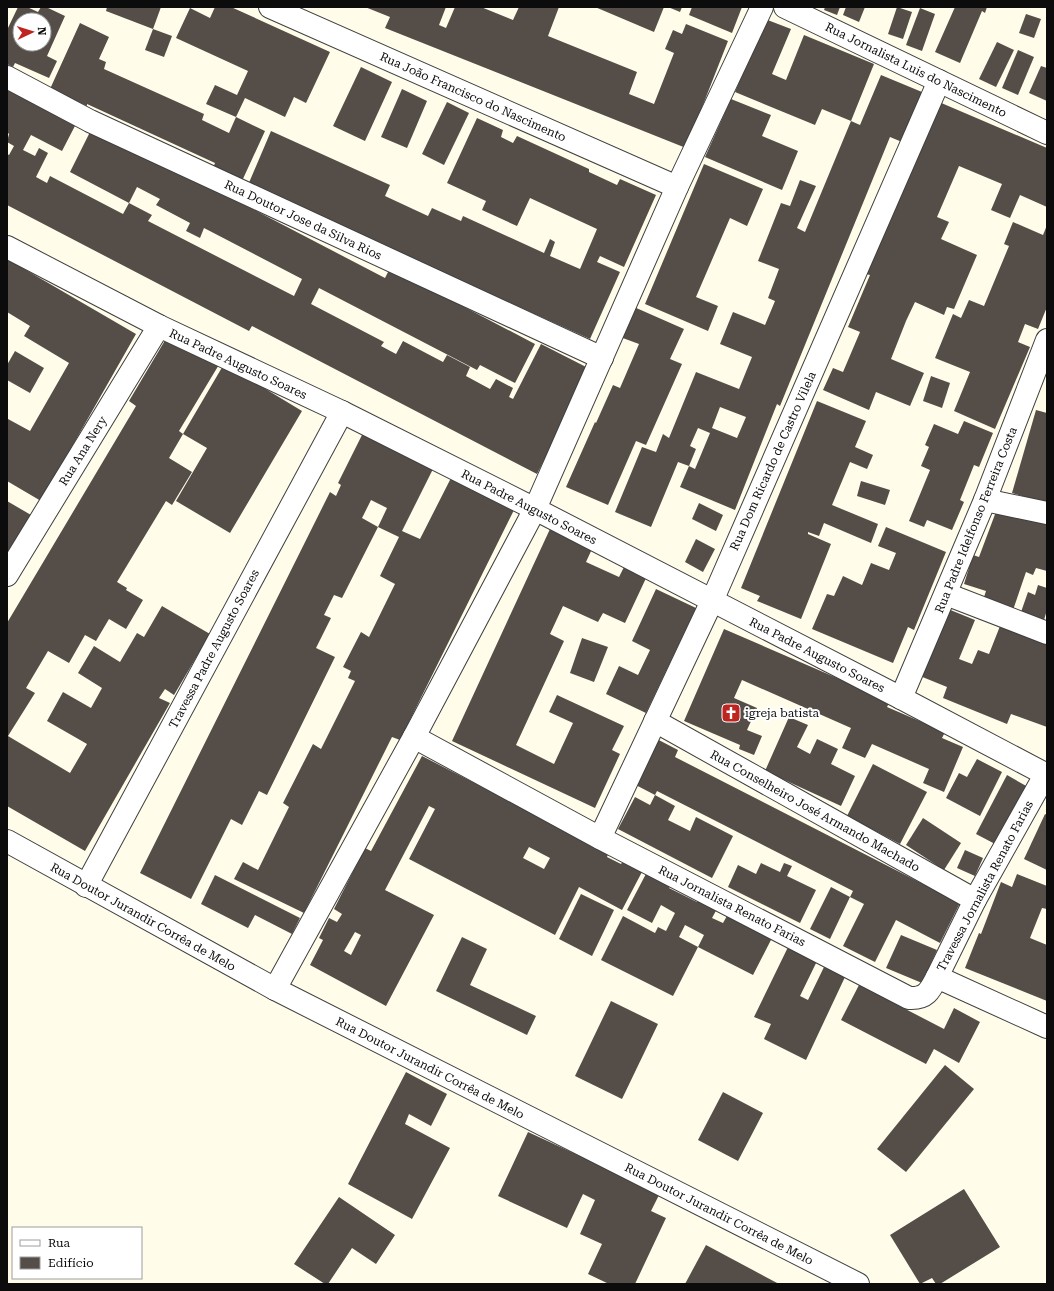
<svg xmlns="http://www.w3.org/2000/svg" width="1054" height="1291" viewBox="0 0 1054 1291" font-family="'Roboto Serif',serif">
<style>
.building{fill:#554e48;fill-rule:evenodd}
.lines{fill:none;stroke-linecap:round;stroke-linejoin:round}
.minor-casing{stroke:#3f3f3f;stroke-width:24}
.minor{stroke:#fff;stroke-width:22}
.labels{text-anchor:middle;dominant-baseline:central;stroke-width:4;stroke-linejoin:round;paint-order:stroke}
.street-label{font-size:12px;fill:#0c0c0c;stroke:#fff}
.poi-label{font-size:12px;fill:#0c0c0c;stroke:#fff;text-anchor:start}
</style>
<rect width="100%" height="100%" fill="#fffdea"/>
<g class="building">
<path d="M18,7h9l11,5 3,-5h5l19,9 -18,40 10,5 -8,17 -34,-15 -2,4 -6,-3v-34zM20,20h24v24h-24z"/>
<polygon points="107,7 161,7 153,29 106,11"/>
<polygon points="215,7 231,7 330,52 306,103 294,97 285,117 245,98 236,117 206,104 215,85 237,95 248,71 176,38 190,8 210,18"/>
<polygon points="365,7 446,7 439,25 446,28 455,7 481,7 513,20 519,7 559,7 548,36 637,72 629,94 654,104 674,53 665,49 673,30 682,34 686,24 728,41 686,148 385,28 390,17"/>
<polygon points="595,7 664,7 654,32"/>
<polygon points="668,7 682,7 680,12"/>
<polygon points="692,7 742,7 732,33 689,15"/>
<polygon points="825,7 840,7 837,15 824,10"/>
<polygon points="846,7 865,7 859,22 843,15"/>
<polygon points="897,7 912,12 903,39 888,34"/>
<polygon points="955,7 987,7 985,13 982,11 960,63 935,52"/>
<polygon points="920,8 935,14 922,51 906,45"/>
<polygon points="1026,14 1041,19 1034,38 1019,33"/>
<polygon points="765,19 791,29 772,74 786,80 804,35 874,64 851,121 822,109 815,125 735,92"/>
<polygon points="80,23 109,37 99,59 106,62 104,69 204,114 202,120 229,133 236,117 265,131 242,181 213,168 215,163 87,104 87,106 50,89"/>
<polygon points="153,29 172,36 164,57 145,50"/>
<polygon points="997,42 1014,50 996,87 979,79"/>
<polygon points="1018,50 1034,57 1018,95 1002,88"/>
<polygon points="1041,66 1047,68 1047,101 1029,93"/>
<polygon points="361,67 392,82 365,141 333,126"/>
<path d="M881,75l41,17 -20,50 -12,-5 -110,269 -3,-2 -42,106 -55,-23 9,-21 6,3 15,-36 -12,-5 -8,18 6,3 -7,17 -11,-4 -27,65 -36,-15 27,-65 14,5 7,-18 6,4 27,-66 43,17 13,-32 -32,-13 13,-32 32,13 10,-24 -7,-3 11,-29 -21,-8 23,-58 9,3 10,-26 16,6 -19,42 8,4 46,-111 9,4zM720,407l26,10 -9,21 -25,-10z"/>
<path d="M7,85l70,37 -15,29 -31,-16 -8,15 12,6 4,-8 9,5 -12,24 11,6 3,-7 73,38 6,-11 -59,-31 23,-46 292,152 5,-10 145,76 -20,39 -35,-18 -3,5 -158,-82 -8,16 73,38 -3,4 15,8 7,-13 40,21 4,-7 23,12 -4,9 24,13 6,-10 17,9 -4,9 4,2 28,-55 49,25 -53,105 -285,-148 -3,5 -242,-126v-51l2,1 5,-9 -7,-4 2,-8 -2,-2zM137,187l23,12 -4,6 34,18 -4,8 14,7 4,-10 98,51 -8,17 -146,-75 4,-6 -23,-12z"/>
<polygon points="402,89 427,101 407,148 381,137"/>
<polygon points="731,99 771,115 762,136 798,151 782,190 705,157"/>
<polygon points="447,102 469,113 444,165 422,154"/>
<polygon points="939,102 1047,148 1047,207 1020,195 1010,218 991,210 1002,184 959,166 937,217 949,222 941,239 977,255 954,309 947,307 944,315 915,302 906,321 891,359 924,373 910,406 876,392 869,410 823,390 833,368 843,372 860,332 848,327 870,275 866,274"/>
<polygon points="477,118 503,130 501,137 513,143 517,136 589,169 589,172 617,185 620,179 656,195 624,267 600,256 597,262 620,272 590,339 248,185 271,131 390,185 385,196 428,216 432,208 461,221 463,216 544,253 550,239 555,242 550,256 580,269 597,229 530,198 517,226 482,210 486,201 447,183"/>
<polygon points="704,164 763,189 747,226 730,218 696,297 718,306 708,331 645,304"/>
<polygon points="1013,222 1043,235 1047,225 1047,307 1038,329 1025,324 1018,342 1030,347 995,429 954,411 970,372 935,358 953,314 961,318 969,300 984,306 1009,246 1004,244"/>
<polygon points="7,259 136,334 41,501 7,481 7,421 8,419 30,431 69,363 24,336 30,326 7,312"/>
<polygon points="634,307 684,329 670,359 682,364 646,445 636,441 608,505 566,487 595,422 596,423 613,385 620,388 639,344 620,337"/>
<polygon points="167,337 220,363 179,431 183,434 224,364 302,411 230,533 176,501 207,448 183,434 169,458 192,472 172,505 166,501 117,582 127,588 126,590 143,600 126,629 109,619 96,641 85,635 69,663 48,651 26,688 35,693 8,736 70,773 87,744 47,721 63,692 91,708 102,688 78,673 94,646 120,662 137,633 144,637 162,606 210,634 174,695 165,689 159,698 170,703 85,851 7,806 7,623 136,406 129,401"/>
<polygon points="15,351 44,368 30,393 7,380 7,365"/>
<polygon points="931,376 950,383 942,408 923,401"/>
<polygon points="817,401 866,421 855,447 873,455 867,469 850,462 832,505 878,524 871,543 824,523 819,536 808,532 808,534 831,544 801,619 757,601 760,596 741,588"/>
<polygon points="1036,410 1047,413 1047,503 1012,493"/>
<polygon points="964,421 993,433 979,467 974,465 960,500 964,502 952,530 927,520 924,527 909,521 930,470 921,466 929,447 925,445 934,424 958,434"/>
<polygon points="363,433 433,469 402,531 420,539 451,478 514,510 400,740 392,737 304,913 234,879 243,862 258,870 289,807 283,803 313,744 321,749 355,681 348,678 351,671 343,667 361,632 369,637 395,584 380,576 399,537 378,527 387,508 371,500 362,518 378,527 342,598 334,595 324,615 331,618 316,648 335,657 267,795 259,791 242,825 231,819 191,899 140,873 330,492 336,496 341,485 338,483"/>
<polygon points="861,481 890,490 885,505 857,496"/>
<polygon points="7,501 31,515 7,556"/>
<polygon points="699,503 723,515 716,531 692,519"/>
<polygon points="997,509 1047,522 1047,571 1036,568 1033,575 1026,572 1013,610 983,600 986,591 964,584 973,555 979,557"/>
<polygon points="886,527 946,552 914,630 908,627 893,663 812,629 827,594 834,596 843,576 862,585 871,563 889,570 896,553 878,546"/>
<polygon points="550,529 592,549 586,562 619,577 625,565 647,576 625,623 603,613 598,622 563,606 550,634 564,641 516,745 554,764 573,723 549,712 557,695 624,726 612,750 620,754 595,808 452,741"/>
<polygon points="696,539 715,549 703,572 685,562"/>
<polygon points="1038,585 1047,588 1047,610 1044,620 1021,612 1028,592 1035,595"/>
<polygon points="656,589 696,608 646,713 606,694 619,666 638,675 650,650 632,641"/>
<polygon points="948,609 975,620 959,659 972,664 978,650 989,654 1002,621 1047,639 1047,727 1011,714 1007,724 943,698 947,687 920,676"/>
<polygon points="724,629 890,701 887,707 945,732 942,738 963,747 944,792 923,783 929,769 872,744 865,758 842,748 851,728 742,680 734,698 757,708 747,730 762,736 754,755 739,749 740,745 684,721"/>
<polygon points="582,638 608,647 594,682 570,673"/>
<polygon points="789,717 808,725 797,747 810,754 817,739 838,749 831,764 855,776 841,806 765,771"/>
<polygon points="653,737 678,750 675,757 960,903 940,943 896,920 875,962 843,946 864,904 850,897 853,891 657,791 655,795 630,782"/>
<path d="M422,756l187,96 -2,5 14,7 3,-4 19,10 -21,40 -43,-23 -24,48 -146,-76 26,-50 -6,-3 -44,84 49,25 -48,91 -76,-41 13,-25 -4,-2 10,-20 8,4 5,-8 -8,-5 31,-61 6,3zM529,847l21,11 -6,11 -21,-11zM355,932l6,3 -10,20 -7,-4z"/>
<polygon points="977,759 1002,772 980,816 946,798 959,773 967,777"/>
<polygon points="873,764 927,792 900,844 847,816"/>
<polygon points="1007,775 1028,787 997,845 976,834"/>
<polygon points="655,795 675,806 668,820 690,831 696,817 733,836 712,878 618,829 635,797 650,805"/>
<polygon points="1045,814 1047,815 1047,870 1024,859"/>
<polygon points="923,818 961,843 944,870 906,845"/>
<polygon points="965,850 983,858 975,876 957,868"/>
<polygon points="761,863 780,872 784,863 792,866 787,876 816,890 800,923 728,887 738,865 756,874"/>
<path d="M648,870l24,12 -3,6 28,14 2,-4 19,9 -6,11 11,5 5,-9 45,22 -20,39 -55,-28 -25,49 -72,-36 22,-44 32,17 3,-6 8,4 9,-18 -14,-8 -9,18 -25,-13zM685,925l19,10 -6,12 -19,-10z"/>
<polygon points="1017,874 1047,886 1047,909 1042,908 1030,938 1047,945 1047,1001 965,968 979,933 981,934 1001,882 1012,887"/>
<polygon points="215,875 300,918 292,934 255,915 248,928 201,904"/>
<polygon points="831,887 850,897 830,939 810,929"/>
<polygon points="581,894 614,910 592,956 559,939"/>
<polygon points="901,935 937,950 922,983 886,968"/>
<polygon points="462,937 487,949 470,985 536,1016 527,1035 436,991"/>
<polygon points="790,943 819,957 800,996 808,1000 824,967 845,977 806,1060 764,1039 771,1024 754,1017"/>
<polygon points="859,985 944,1029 954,1008 980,1022 959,1063 934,1049 926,1064 841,1020"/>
<polygon points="611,1001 658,1024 622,1099 575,1076"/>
<polygon points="945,1065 974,1089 906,1172 877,1149"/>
<polygon points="406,1072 447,1094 431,1126 409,1114 405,1124 450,1148 412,1219 348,1184"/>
<polygon points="723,1092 763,1113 738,1161 698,1140"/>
<polygon points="528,1132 660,1193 651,1211 666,1218 635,1284 609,1284 588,1274 602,1244 580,1234 595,1200 583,1194 567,1228 498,1196"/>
<polygon points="964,1189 1000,1247 940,1284 936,1284 932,1278 920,1284 890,1235"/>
<polygon points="339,1197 395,1235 376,1264 352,1248 328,1284 325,1284 294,1264"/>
<polygon points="706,1245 779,1284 685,1284"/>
</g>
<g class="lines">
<g class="minor-casing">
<g id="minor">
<polyline points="270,7 677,187"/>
<polyline points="785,7 1047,133"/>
<polyline points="7,77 90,121 602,358"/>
<polyline points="7,247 159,326 342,412 535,509 901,698 1047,775"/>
<polyline points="985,500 1047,513"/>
<polyline points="7,575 159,326"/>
<polyline points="946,594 1047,633"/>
<polyline points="901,698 985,500 1047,340"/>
<polyline points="655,721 975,900"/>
<path d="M414,737l186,101 309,160c17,1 21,-7 28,-21l110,50"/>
<polyline points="600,838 712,601 939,81"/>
<polyline points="7,841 275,989 858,1284"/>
<polyline points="86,886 342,412"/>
<polyline points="937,977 975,900 1045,775"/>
<polyline points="275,989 414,737 535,509 677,187 762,7"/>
</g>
</g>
<use href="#minor" class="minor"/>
</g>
<defs>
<g id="church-square" transform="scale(1)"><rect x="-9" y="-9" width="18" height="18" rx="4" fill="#bf2520" stroke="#fff"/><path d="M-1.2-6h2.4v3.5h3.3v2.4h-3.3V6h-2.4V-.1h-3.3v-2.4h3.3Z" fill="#fff"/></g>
</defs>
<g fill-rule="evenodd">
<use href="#church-square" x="731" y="713"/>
</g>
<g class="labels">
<g class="street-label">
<text transform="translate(916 70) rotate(26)">Rua Jornalista Luis do Nascimento</text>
<text transform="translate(473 97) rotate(24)">Rua João Francisco do Nascimento</text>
<text transform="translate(303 220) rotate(25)">Rua Doutor Jose da Silva Rios</text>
<text transform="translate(238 364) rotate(25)">Rua Padre Augusto Soares</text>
<text transform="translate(83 451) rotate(-58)">Rua Ana Nery</text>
<text transform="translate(773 461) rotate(-66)">Rua Dom Ricardo de Castro Vilela</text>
<text transform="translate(529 507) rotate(27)">Rua Padre Augusto Soares</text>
<text transform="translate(976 520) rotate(-68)">Rua Padre Idelfonso Ferreira Costa</text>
<text transform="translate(214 649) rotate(-62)">Travessa Padre Augusto Soares</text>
<text transform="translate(817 655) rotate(27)">Rua Padre Augusto Soares</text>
<text transform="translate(815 811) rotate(29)">Rua Conselheiro José Armando Machado</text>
<text transform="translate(985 886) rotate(-62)">Travessa Jornalista Renato Farias</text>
<text transform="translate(732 906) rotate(27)">Rua Jornalista Renato Farias</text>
<text transform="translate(143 917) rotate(29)">Rua Doutor Jurandir Corrêa de Melo</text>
<text transform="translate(430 1068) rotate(27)">Rua Doutor Jurandir Corrêa de Melo</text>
<text transform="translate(719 1214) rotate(27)">Rua Doutor Jurandir Corrêa de Melo</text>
</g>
<g class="poi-label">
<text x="745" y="713">igreja batista</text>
</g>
</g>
<rect width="1054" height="1291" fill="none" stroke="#0c0c0c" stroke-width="16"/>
<rect x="12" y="1227" width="130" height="52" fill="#ffffff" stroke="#9e9e9e"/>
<rect x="20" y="1240" width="20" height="6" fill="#ffffff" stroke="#9e9e9e"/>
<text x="48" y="1247" font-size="12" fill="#0c0c0c">Rua</text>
<rect x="20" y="1257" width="20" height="12" fill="#554e48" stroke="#9e9e9e"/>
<text x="48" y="1267" font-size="12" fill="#0c0c0c">Edifício</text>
<g transform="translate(32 32) rotate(86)"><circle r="19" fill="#ffffff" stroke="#9e9e9e"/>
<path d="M0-3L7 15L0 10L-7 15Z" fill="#bf2520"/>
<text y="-6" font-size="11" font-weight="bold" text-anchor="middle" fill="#0c0c0c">N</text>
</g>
</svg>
